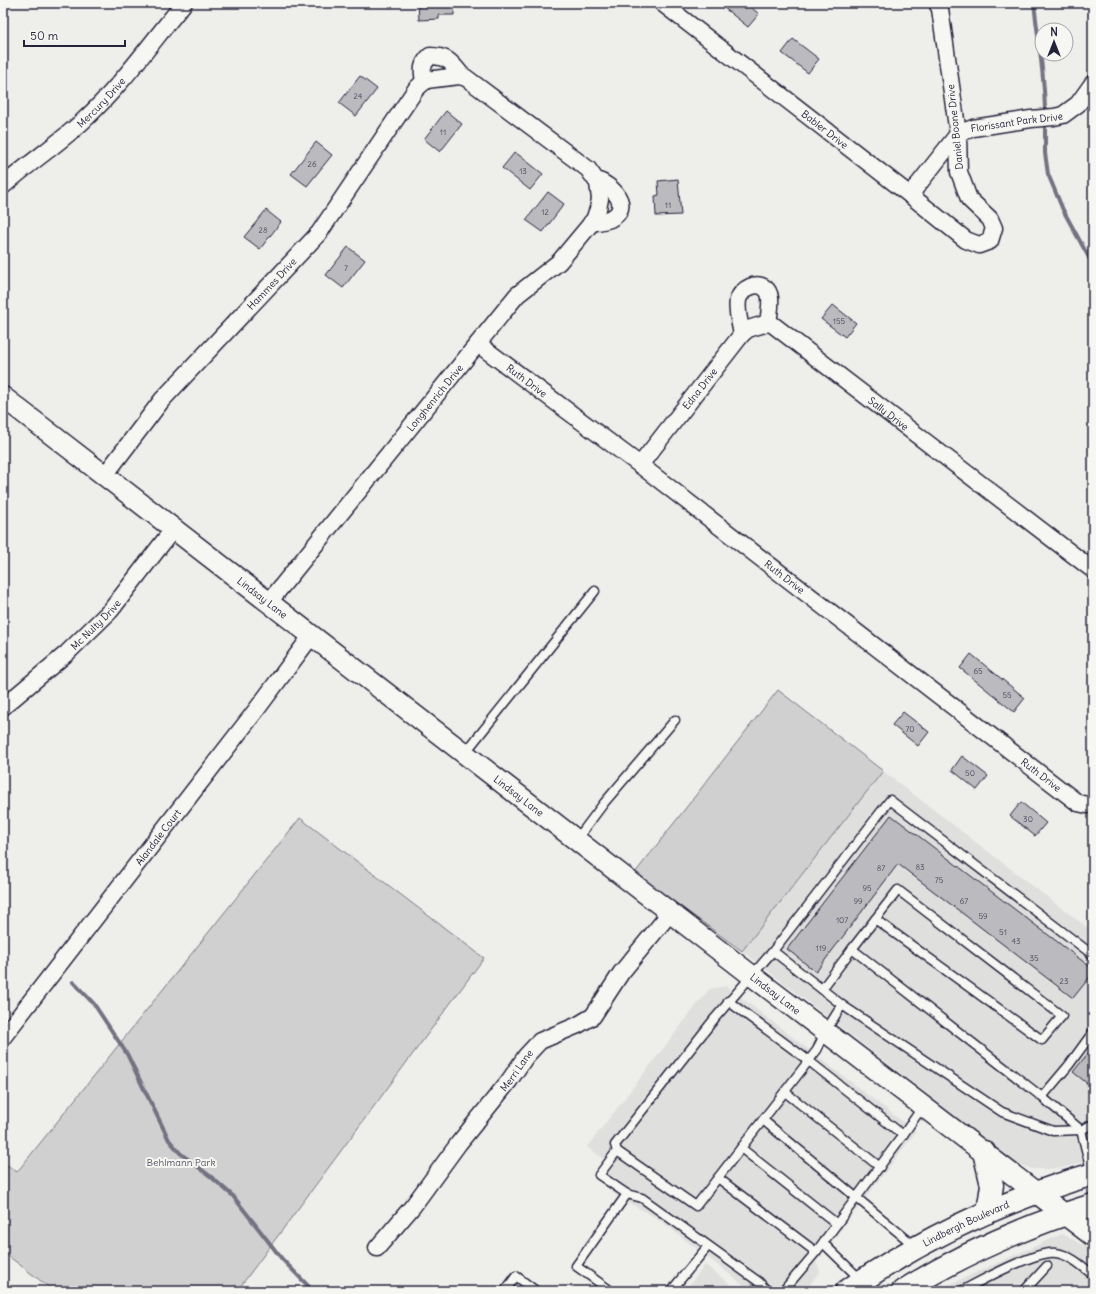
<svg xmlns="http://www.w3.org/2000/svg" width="1096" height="1294" viewBox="0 0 1096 1294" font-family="Delius,sans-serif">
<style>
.built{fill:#dfdfde}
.green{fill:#d0d0d1;stroke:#797986}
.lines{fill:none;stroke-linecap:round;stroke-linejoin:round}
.stream{stroke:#727281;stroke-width:4}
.building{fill:#bbbbbf;stroke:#22223b}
.service-casing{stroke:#22223b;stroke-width:11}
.minor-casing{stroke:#22223b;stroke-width:19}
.tertiary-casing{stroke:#22223b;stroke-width:23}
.primary-casing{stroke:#22223b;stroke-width:25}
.service{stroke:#f6f6f2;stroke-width:8}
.minor{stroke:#f6f6f2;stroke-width:16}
.tertiary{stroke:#f6f6f2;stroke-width:20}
.primary{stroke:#f6f6f2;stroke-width:22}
.labels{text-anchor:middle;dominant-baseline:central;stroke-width:4;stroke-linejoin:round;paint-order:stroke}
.number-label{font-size:8px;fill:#48485c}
.street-label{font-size:10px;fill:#22223b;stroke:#f6f6f2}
.park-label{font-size:10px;fill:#565668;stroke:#f6f6f2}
</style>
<rect width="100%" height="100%" fill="#eeeeeb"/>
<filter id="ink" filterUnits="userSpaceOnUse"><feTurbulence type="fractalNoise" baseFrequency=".025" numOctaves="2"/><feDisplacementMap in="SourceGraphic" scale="8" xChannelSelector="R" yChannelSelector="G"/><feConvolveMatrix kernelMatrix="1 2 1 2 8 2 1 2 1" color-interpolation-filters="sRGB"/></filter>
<g filter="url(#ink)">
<g class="built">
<polygon points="883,771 1093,932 1093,1159 1063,1168 1045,1169 1032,1169 1016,1163 742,951"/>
<polygon points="726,986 916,1132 816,1262 820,1271 805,1291 751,1291 657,1218 618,1197 593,1176 604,1159 587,1147 709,989"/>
<polygon points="1062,1234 1093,1250 1093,1291 939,1291 946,1286"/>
<polygon points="705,1265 739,1291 685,1291"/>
</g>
<g class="green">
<polygon points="778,690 883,771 742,951 635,873"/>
<polygon points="300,818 484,958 237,1291 54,1291 3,1252 3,1162 17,1172"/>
</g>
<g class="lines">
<g class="stream">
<path d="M1034,3c4,37 11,74 11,111"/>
<polyline points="1045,121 1045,153 1048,174 1063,210 1093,265"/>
<polyline points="73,982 94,1004 127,1054 169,1140 180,1153 210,1176 233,1196 282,1259 313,1291"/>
</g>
</g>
<g class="building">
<polygon points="418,3 454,3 454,15 439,15 439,19 419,20"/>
<polygon points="718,3 746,3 759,14 748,27"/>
<polygon points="793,39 819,59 808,73 782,53"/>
<polygon points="360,76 377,89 356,116 339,103"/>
<polygon points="446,111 462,124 440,152 424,139"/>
<polygon points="316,142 332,155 307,186 291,174"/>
<polygon points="515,152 543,174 530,190 502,168"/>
<polygon points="678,179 681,215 656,216 655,196 659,195 658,181"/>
<polygon points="548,192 564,204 543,232 526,220"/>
<polygon points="266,210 281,222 260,249 244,237"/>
<polygon points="348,247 365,260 343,288 326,275"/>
<polygon points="833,305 856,323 845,337 821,319"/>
<polygon points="971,654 1025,698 1014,712 960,668"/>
<polygon points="903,712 929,732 918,746 892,725"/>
<polygon points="962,756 988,776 977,790 952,770"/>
<polygon points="1021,802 1046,823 1035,836 1010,816"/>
<polygon points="891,815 1093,969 1093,973 1073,998 898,864 816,972 787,949"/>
<polygon points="1093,1047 1093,1088 1073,1072"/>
</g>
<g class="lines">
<g class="service-casing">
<g id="service">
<polyline points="465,753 595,591"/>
<polyline points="577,839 604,803 675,720"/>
<polyline points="852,949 898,890 1062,1016 1042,1040 875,919"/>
<polyline points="773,951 842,1005 825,1032 817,1050 696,1206 617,1151 615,1145 715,1018 773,951 890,800 1093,955"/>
<polyline points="822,989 852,949 1042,1097"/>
<polyline points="728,1001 809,1061 903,1135 816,1252 783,1291"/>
<polyline points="842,1005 1002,1112 1053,1131 1081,1130 1093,1124"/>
<polyline points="785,1092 880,1167"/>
<polyline points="763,1120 916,1247"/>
<polyline points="903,1135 923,1106"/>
<polyline points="741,1148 837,1224"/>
<polyline points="1092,1174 1081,1130 1042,1097 1069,1065 1093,1032"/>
<polyline points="718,1178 816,1252"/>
<polyline points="627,1194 642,1198 759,1282 767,1291"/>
<polyline points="823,1243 861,1280"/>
<polyline points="505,1291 516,1276 536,1291"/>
<polyline points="611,1291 576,1266 627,1194 599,1175 617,1151"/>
<polyline points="671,1291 708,1246"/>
<path d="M961,1291c20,-10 75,-41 95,-38 14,2 26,13 37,22"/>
<polyline points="1024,1291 1047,1266"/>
</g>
</g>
<g class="minor-casing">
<g id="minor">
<path id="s1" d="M662,3l248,192 56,45 13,5 11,-4 4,-13 -4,-9 -21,-20 -10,-27 -1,-38 -18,-125 -3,-6"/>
<path d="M424,82c-2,-12 -3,-17 6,-26 18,0 22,7 33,21"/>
<path id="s2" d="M3,186c26,-23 55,-42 80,-65 38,-35 68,-78 101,-118"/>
<path id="s3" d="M910,195l48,-61 15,-6 58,-9 23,-2 9,-2 15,-11 15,-21"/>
<path d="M591,223c6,-1 14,-2 19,-4 24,-12 1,-35 -14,-39"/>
<path id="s4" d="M768,323l4,1 321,246"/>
<path d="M742,334c-2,-11 -6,-23 -4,-34 3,-11 20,-21 29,-10 6,7 2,24 1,33"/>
<path id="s5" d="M478,344l162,121 438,338 9,2 6,-1"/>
<path id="s6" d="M640,465l102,-131 6,-5 20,-6"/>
<path id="s7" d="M105,475l57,-75 157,-167 97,-144 10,-9 33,-4 6,1 123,92 10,14 2,16 -2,10 -4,11 -35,42 -42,33 -248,307"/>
<path id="s8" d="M3,707l64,-54 44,-43 63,-82"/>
<path id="s9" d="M3,1037l254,-328 55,-74"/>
<path id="s10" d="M377,1248l36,-42 46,-63 50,-62 17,-25 14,-15 38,-16 15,-9 28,-43 49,-60"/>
</g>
</g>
<g class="tertiary-casing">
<g id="tertiary">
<path id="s11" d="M3,397l748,578 342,261"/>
</g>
</g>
<g class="primary-casing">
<g id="primary">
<polyline points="984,1152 992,1185 988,1212"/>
<path id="s12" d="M847,1291c75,-53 158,-91 246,-117"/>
<path d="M903,1291c59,-37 123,-65 190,-86"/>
</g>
</g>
<use href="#service" class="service"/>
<use href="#minor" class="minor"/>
<use href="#tertiary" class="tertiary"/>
<use href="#primary" class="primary"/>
</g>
</g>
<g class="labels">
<g class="number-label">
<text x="358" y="96">24</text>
<text x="443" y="132">11</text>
<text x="312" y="164">26</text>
<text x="523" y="171">13</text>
<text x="668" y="205">11</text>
<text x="545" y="212">12</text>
<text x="263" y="230">28</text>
<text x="346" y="268">7</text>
<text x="839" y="321">155</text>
<text x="978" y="671">65</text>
<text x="1007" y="695">55</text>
<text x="910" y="729">70</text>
<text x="970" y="773">50</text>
<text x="1028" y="819">30</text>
<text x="920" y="867">83</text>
<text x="881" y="868">87</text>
<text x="939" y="880">75</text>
<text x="867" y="888">95</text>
<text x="858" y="901">99</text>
<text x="964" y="901">67</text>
<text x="983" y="916">59</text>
<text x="842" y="920">107</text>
<text x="1003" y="932">51</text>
<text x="1016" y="941">43</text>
<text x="821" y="948">119</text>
<text x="1034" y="958">35</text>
<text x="1064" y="981">23</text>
</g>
<g class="street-label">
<text stroke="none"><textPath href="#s2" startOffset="129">Mercury Drive</textPath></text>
<text stroke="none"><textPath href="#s3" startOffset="138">Florissant Park Drive</textPath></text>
<text transform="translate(955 127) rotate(-96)">Daniel Boone Drive</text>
<text stroke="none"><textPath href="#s1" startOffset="206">Babler Drive</textPath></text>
<text stroke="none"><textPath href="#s7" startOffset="254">Hammes Drive</textPath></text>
<text stroke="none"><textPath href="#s5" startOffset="61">Ruth Drive</textPath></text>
<text stroke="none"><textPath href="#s6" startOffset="97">Edna Drive</textPath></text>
<text transform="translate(435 398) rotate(-51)">Longhenrich Drive</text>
<text stroke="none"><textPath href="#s4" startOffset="151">Sally Drive</textPath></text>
<text stroke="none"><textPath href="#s5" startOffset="385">Ruth Drive</textPath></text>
<text stroke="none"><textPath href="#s11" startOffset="328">Lindsay Lane</textPath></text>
<text stroke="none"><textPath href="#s8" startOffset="124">Mc Nulty Drive</textPath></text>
<text stroke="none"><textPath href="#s5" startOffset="709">Ruth Drive</textPath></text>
<text stroke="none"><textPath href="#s11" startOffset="652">Lindsay Lane</textPath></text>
<text stroke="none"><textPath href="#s9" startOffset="253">Alandale Court</textPath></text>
<text stroke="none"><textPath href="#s11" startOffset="976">Lindsay Lane</textPath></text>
<text stroke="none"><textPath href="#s10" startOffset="226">Merri Lane</textPath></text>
<text stroke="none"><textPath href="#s12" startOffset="137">Lindbergh Boulevard</textPath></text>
</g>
<g class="park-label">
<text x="181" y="1162">Behlmann Park</text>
</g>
</g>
<rect width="1096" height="1294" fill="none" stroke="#f6f6f2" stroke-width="16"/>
<rect x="8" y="8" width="1080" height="1278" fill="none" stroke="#22223b" stroke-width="1.5" filter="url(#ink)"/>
<g transform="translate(1054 42)"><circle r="19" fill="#f6f6f2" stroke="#a1a1a9"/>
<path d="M0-3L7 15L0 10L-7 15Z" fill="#22223b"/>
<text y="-6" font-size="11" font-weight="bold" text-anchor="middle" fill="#22223b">N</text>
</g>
<path d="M24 40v6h101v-6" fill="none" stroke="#22223b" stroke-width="2"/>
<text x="30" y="40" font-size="12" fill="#22223b" stroke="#f6f6f2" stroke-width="3" paint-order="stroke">50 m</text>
</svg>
